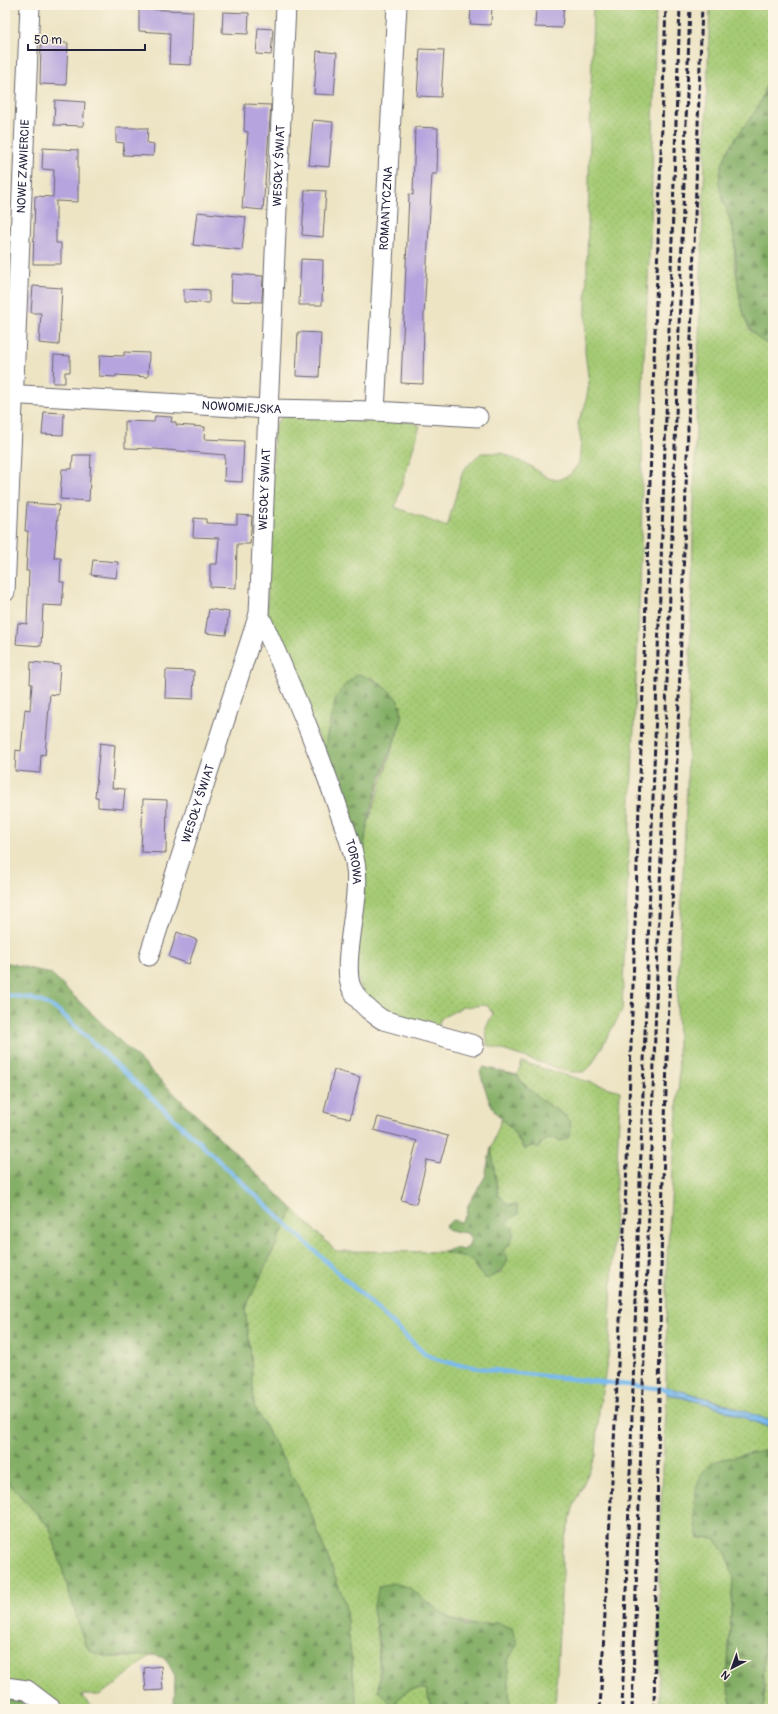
<svg xmlns="http://www.w3.org/2000/svg" width="778" height="1714" viewBox="0 0 778 1714" font-family="Pangolin,sans-serif">
<style>
.grass{fill:url(#grass-dots);stroke:#647658}
.forest{fill:url(#forest-firs);stroke:#536850}
.water{fill:url(#water-waves);stroke:#4e6e94}
.lines{fill:none;stroke-linecap:round;stroke-linejoin:round}
.stream{stroke:#79baee;stroke-width:4.5}
.building{fill:#b6a4de}
.minor-casing{stroke:#69666b;stroke-width:21}
.minor{stroke:#fff;stroke-width:19}
.rail{stroke:#22223b;stroke-width:3;stroke-dasharray:6 3;stroke-linecap:butt}
.labels{text-anchor:middle;dominant-baseline:central;stroke-width:3;stroke-linejoin:round;paint-order:stroke}
.street-label{font-size:12px;fill:#22223b;stroke:#fcf5e5}
</style>
<defs>
<pattern id="grass-dots" width="8" height="8" patternUnits="userSpaceOnUse"><rect width="8" height="8" fill="#a6cb75"/><path d="M2 2h.1M6 6h.1" fill="none" stroke="#8fae66" stroke-width="1.8" stroke-linecap="round"/></pattern>
<pattern id="forest-firs" width="22" height="20" patternUnits="userSpaceOnUse"><rect width="22" height="20" fill="#84af66"/><path d="M5 1l3.5 6h-7zM16 11l3.5 6h-7z" fill="#6c8e55"/></pattern>
<pattern id="water-waves" width="16" height="10" patternUnits="userSpaceOnUse"><rect width="16" height="10" fill="#79baee"/><path d="M0 5q4-4 8 0t8 0" fill="none" stroke="#6397c2"/></pattern>
</defs>
<rect width="100%" height="100%" fill="#fcf5e5"/>
<filter id="ink" filterUnits="userSpaceOnUse"><feTurbulence type="fractalNoise" baseFrequency=".025" numOctaves="2"/><feDisplacementMap in="SourceGraphic" scale="8" xChannelSelector="R" yChannelSelector="G"/><feConvolveMatrix kernelMatrix="1 2 1 2 8 2 1 2 1" color-interpolation-filters="sRGB"/></filter>
<filter id="wash" filterUnits="userSpaceOnUse"><feTurbulence type="fractalNoise" baseFrequency=".012" numOctaves="4" result="noise"/><feDisplacementMap in="SourceGraphic" scale="16" xChannelSelector="R" yChannelSelector="G"/><feGaussianBlur stdDeviation="0.9" result="paint"/><feColorMatrix in="noise" values="0 0 0 0 0 0 0 0 0 0 0 0 0 0 0 0 0 1.4 0 .05"/><feComposite in="paint" operator="in"/></filter>
<g filter="url(#wash)">
<rect width="100%" height="100%" fill="#ede4c4"/>
<g class="grass">
<polygon points="593,5 656,5 651,219 643,379 641,559 622,1011 591,1066 583,1072 570,1072 487,1045 486,1027 493,1014 487,1005 463,1007 441,1018 437,1029 377,1010 363,994 355,970 365,875 363,845 368,824 401,721 400,705 386,688 371,677 331,716 324,750 269,624 267,604 274,428 279,420 285,415 397,420 414,423 420,426 395,507 447,527 463,470 481,453 502,453 530,466 548,478 557,480 570,475 579,463 581,442 578,423 585,406 589,384 585,352"/>
<polygon points="710,5 773,5 773,64 759,106 727,152 727,210 734,236 735,266 742,307 749,329 766,344 773,346 773,1422 711,1399 666,1387 667,1259 679,1081 677,1004 687,785 695,458"/>
<path d="M522,1062l98,29 -11,260 -10,59 -3,46 -22,49 -12,44v25l-7,135h-45l-2,-48 9,-17 -19,-21c-47,7 -56,-11 -90,-36l-35,21c5,29 7,56 6,84l23,4c9,-8 14,-9 25,-6l4,19h-74l-12,-106 -38,-100 -53,-97 -3,-49 -6,-48 48,-100 43,42 108,1 28,8 6,12 14,4 10,-4 1,-22 7,-6 -4,-20 4,-5 -3,-15 -9,-10 -7,-46 10,-28 7,4 16,25 27,-11 15,-22c-18,-11 -37,-23 -49,-41z"/>
<polygon points="667,1394 711,1405 773,1429 773,1450 741,1456 715,1539 727,1555 733,1577 727,1684 732,1709 659,1709 659,1544"/>
<path d="M5,1479l45,49 35,117c16,18 45,12 67,9l-35,30 -18,11h-18l13,14h-35l-54,-25z"/>
<path d="M773,1555v154h-9c0,-48 -2,-107 9,-154z"/>
</g>
<g class="forest">
<path d="M773,64v282c-41,-11 -34,-78 -39,-110 -2,-15 -16,-45 -15,-56 2,-29 24,-50 38,-72 8,-13 11,-30 16,-44z"/>
<path d="M358,674c15,4 36,16 42,31 2,4 1,11 1,16 -13,38 -39,100 -37,139l-40,-110 12,-53 10,-13z"/>
<path d="M5,962l46,12 242,235 -48,100 6,48 3,49 53,97 38,100 12,106h-183l1,-33 -9,-17c-5,-2 -10,-4 -15,-4 -23,-1 -49,9 -66,-10l-35,-117 -45,-49z"/>
<polygon points="483,1067 517,1075 523,1084 546,1103 566,1116 570,1123 571,1132 568,1138 561,1141 551,1138 541,1143 539,1149 532,1146 524,1149 514,1132 495,1112 488,1098 480,1072"/>
<path d="M491,1148l7,46 9,10 10,1 2,9 -9,5 -3,5 6,4c1,11 -2,15 -10,22l5,9c-5,14 -10,12 -20,20l-5,-2 -11,-17 -28,-8 11,-4 8,2 5,-3 3,-8 -4,-6 -18,-2 -4,-4 7,-7 9,2 6,-7 1,-10 17,-28z"/>
<path d="M773,1450v105c-12,48 -9,105 -9,154h-32l-5,-25 6,-107 -6,-22 -12,-16 -16,-1c-7,-23 -9,-59 13,-75 7,-5 51,-12 61,-13z"/>
<path d="M393,1583l15,4 42,32 16,6h14l18,-2 14,5 5,16 -9,17 2,48h-79l-4,-19c-18,-5 -23,3 -34,16l-14,-14 1,-25 -2,-31 -5,-27 6,-23z"/>
<polygon points="5,1696 11,1696 32,1709 5,1709"/>
</g>
<path class="water" d="M666,1387c36,9 73,21 107,35v7l-62,-24 -44,-11z"/>
<g class="lines">
<path class="stream" d="M5,995c22,2 37,4 55,17l365,342c21,11 45,12 68,16 59,8 119,12 178,20"/>
</g>
<g id="blocks">
<g class="building">
<polygon points="479,5 492,5 491,25 470,24 471,7 479,7"/>
<polygon points="536,5 564,5 562,28 535,27"/>
<polygon points="139,9 193,11 191,65 169,64 170,33 139,31"/>
<polygon points="223,12 249,13 248,34 222,33"/>
<polygon points="258,28 273,29 271,55 256,54"/>
<polygon points="41,42 68,43 66,85 40,84"/>
<polygon points="420,49 444,50 441,97 417,96"/>
<polygon points="317,51 337,53 334,95 314,94"/>
<polygon points="55,100 85,102 83,126 54,125"/>
<polygon points="245,104 271,105 263,210 242,208 248,132 244,131"/>
<polygon points="313,120 333,122 329,167 309,165"/>
<polygon points="415,127 438,128 437,174 432,174 424,315 423,384 401,383 409,194 413,195"/>
<polygon points="116,128 148,128 147,143 154,144 153,156 123,155 124,143 116,142"/>
<polygon points="43,148 78,150 78,202 56,201 56,243 61,243 61,264 33,264 35,196 53,197 54,170 42,169"/>
<polygon points="305,190 326,191 323,237 302,235"/>
<polygon points="197,212 246,217 242,250 193,245"/>
<polygon points="301,259 323,260 322,305 299,305"/>
<polygon points="232,274 263,276 262,302 231,301"/>
<polygon points="33,286 62,288 59,345 39,343 41,313 31,313"/>
<polygon points="184,289 209,290 209,303 184,302"/>
<polygon points="298,332 321,333 319,377 296,376"/>
<polygon points="124,352 149,353 148,377 116,375 116,377 99,376 100,355 124,356"/>
<polygon points="54,355 70,356 70,372 65,372 65,383 53,383"/>
<polygon points="44,412 64,413 63,435 42,434"/>
<polygon points="155,416 172,417 171,422 176,422 176,425 205,427 204,439 244,441 242,482 224,481 225,455 155,449 125,448 125,421 154,422"/>
<polygon points="73,455 91,455 89,501 60,499 62,469 72,469"/>
<polygon points="27,503 59,505 54,558 61,558 60,582 64,582 62,606 43,605 41,646 16,644 18,623 27,624 29,571 26,571 28,531 25,531"/>
<polygon points="237,515 252,516 250,544 237,544 236,588 210,587 210,564 217,564 219,538 193,537 194,518 206,519 206,523 237,524"/>
<polygon points="93,560 118,562 116,578 91,575"/>
<polygon points="209,609 229,612 226,635 205,633"/>
<polygon points="31,662 60,665 58,695 50,694 45,755 41,754 40,773 15,771 16,750 21,751 25,709 30,710 32,684 30,684"/>
<polygon points="166,670 194,671 193,699 165,698"/>
<polygon points="100,743 115,745 112,788 125,789 123,809 98,807 98,797 95,797"/>
<polygon points="143,799 167,800 166,853 141,852"/>
<polygon points="177,932 197,940 189,964 169,957"/>
<polygon points="334,1070 360,1077 350,1119 324,1112"/>
<polygon points="378,1117 448,1136 440,1163 427,1160 416,1204 401,1200 417,1141 374,1130"/>
<polygon points="161,1666 163,1690 146,1691 144,1668"/>
</g>
</g>
</g>
<g filter="url(#ink)">
<use href="#blocks" fill-opacity="0" stroke="#69666b" stroke-width="1"/>
<g class="lines">
<g class="minor-casing">
<g id="minor">
<path id="s1" d="M5,394l263,15 107,2 103,6"/>
<path id="s2" d="M375,411l22,-406"/>
<path id="s3" d="M5,592l25,-587"/>
<path id="s4" d="M259,614c29,64 56,126 79,194 6,19 16,40 18,61 5,31 -16,97 -4,120 7,14 18,23 31,31l91,25"/>
<path id="s5" d="M149,956l110,-342 27,-609"/>
<polyline points="5,1687 27,1690 52,1709"/>
</g>
</g>
<use href="#minor" class="minor"/>
<g class="rail">
<polyline points="600,1709 618,1366 627,1163 666,5"/>
<polyline points="622,1709 680,5"/>
<polyline points="632,1709 690,5"/>
<polyline points="654,1709 662,1212 702,5"/>
</g>
</g>
</g>
<g class="labels">
<g class="street-label">
<text stroke="none"><textPath href="#s5" startOffset="808">WESOŁY ŚWIAT</textPath></text>
<text stroke="none"><textPath href="#s3" startOffset="426">NOWE ZAWIERCIE</textPath></text>
<text stroke="none"><textPath href="#s2" startOffset="203">ROMANTYCZNA</textPath></text>
<text stroke="none"><textPath href="#s1" startOffset="237">NOWOMIEJSKA</textPath></text>
<text stroke="none"><textPath href="#s5" startOffset="484">WESOŁY ŚWIAT</textPath></text>
<text stroke="none"><textPath href="#s5" startOffset="160">WESOŁY ŚWIAT</textPath></text>
<text stroke="none"><textPath href="#s4" startOffset="266">TOROWA</textPath></text>
</g>
</g>
<rect width="778" height="1714" fill="none" stroke="#fcf5e5" stroke-width="20"/>
<g transform="translate(732 1668) rotate(221)" stroke="#fcf5e5" stroke-width="3" paint-order="stroke">
<path d="M0-3L7 15L0 10L-7 15Z" fill="#22223b"/>
<text y="-6" font-size="11" font-weight="bold" text-anchor="middle" fill="#22223b">N</text>
</g>
<path d="M28 44v6h117v-6" fill="none" stroke="#22223b" stroke-width="2"/>
<text x="34" y="44" font-size="12" fill="#22223b" stroke="#fcf5e5" stroke-width="3" paint-order="stroke">50 m</text>
</svg>
